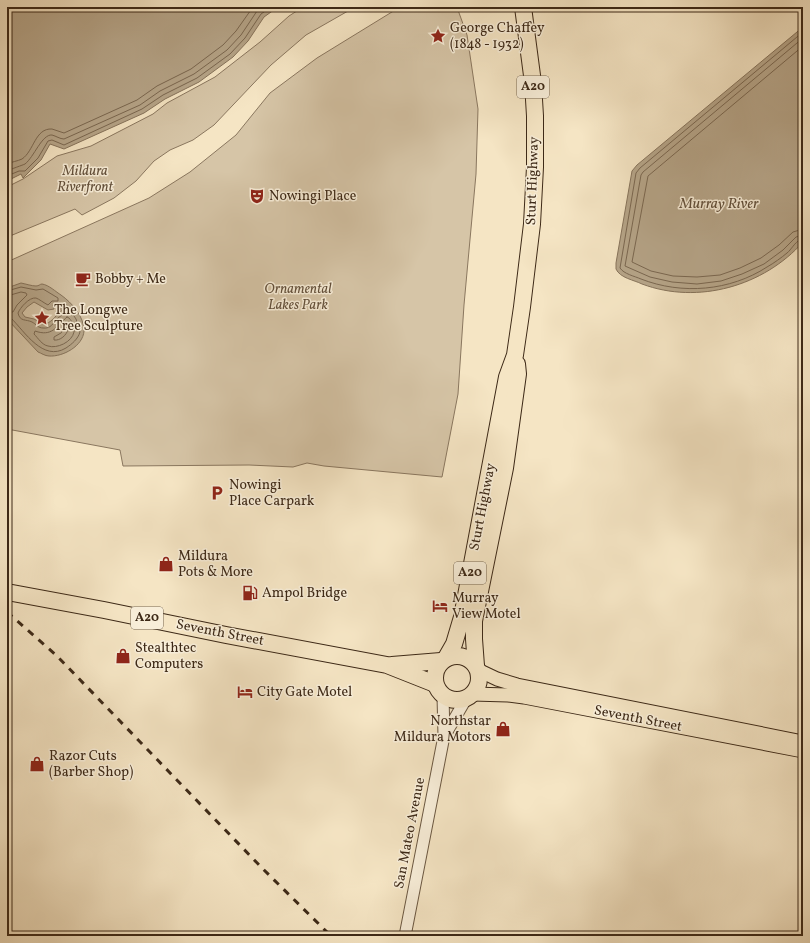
<svg xmlns="http://www.w3.org/2000/svg" width="810" height="943" viewBox="0 0 810 943" font-family="Vollkorn,serif">
<style>
.green{fill:#d6c5a7;stroke:#8a775f}
.water{fill:#b6a589;stroke:#86735b;fill-rule:evenodd}
.lines{fill:none;stroke-linecap:round;stroke-linejoin:round}
.shore{stroke:#7a6750;stroke-width:1}
.minor-casing{stroke:#6b5842;stroke-width:13}
.major-casing{stroke:#3d2917;stroke-width:15}
.highway-casing{stroke:#3d2917;stroke-width:18}
.minor{stroke:#f8eed9;stroke-width:11}
.major{stroke:#f5e5c4;stroke-width:13}
.highway{stroke:#f5e5c4;stroke-width:16}
.rail{stroke:#3d2917;stroke-width:3;stroke-dasharray:7 7;stroke-linecap:butt}
.labels{text-anchor:middle;dominant-baseline:central;stroke-width:3;stroke-linejoin:round;paint-order:stroke}
.shield{fill:#f8eed9;stroke:#756451;stroke-width:1}
.shield-label{font-size:13px;font-weight:bold;fill:#3d2917}
.poi-label{font-size:14px;fill:#3d2917;stroke:#f8eed9;text-anchor:start}
.park-label{font-size:14px;font-style:italic;fill:#63503b;stroke:#f8eed9}
.street-label{font-size:14px;fill:#3d2917;stroke:#f8eed9}
.water-label{font-size:15px;font-style:italic;fill:#614e39;stroke:#f8eed9}
</style>
<rect width="100%" height="100%" fill="#f5e5c4"/>
<filter id="stains"><feTurbulence type="fractalNoise" baseFrequency=".005" numOctaves="4"/><feColorMatrix values="0 0 0 0 .2 0 0 0 0 .09 0 0 0 0 .02 0 0 0 .5 -.17"/></filter>
<radialGradient id="worn" r=".72"><stop offset=".6" stop-color="#630" stop-opacity="0"/><stop offset="1" stop-color="#630" stop-opacity=".3"/></radialGradient>
<g class="green">
<polygon points="303,7 355,7 306,35 271,65 214,125 193,140 170,150 154,161 136,181 114,198 82,215 75,209 10,236 7,241 7,187 23,179 57,156 91,146 153,114 167,103 215,77 260,42 289,16"/>
<polygon points="400,7 454,7 458,10 467,35 478,109 476,174 464,305 458,394 442,477 324,466 307,463 293,467 249,465 123,466 120,450 7,429 7,262 149,198 190,172 236,135 270,93 317,58"/>
</g>
<g class="water">
<polygon points="7,7 278,7 264,17 248,41 233,57 199,82 165,99 144,113 64,149 50,144 41,160 23,178 21,174 7,181"/>
<path d="M803,27v215c-39,44 -105,63 -161,42 -8,-4 -22,-6 -26,-15v-6l16,-92 5,-6z"/>
<path d="M21,283c5,1 11,3 15,3 3,0 4,-2 6,-2 7,1 14,8 19,11 11,8 23,21 23,36 -1,15 -21,26 -35,25 -4,0 -8,-3 -11,-4l-30,-32 -1,-32zM34,302l14,8 6,-1 -1,-4h2l1,2h4l1,4c-6,5 -10,13 -18,13l-9,-5 -9,-2 -3,-4 5,-6z"/>
</g>
<g class="lines">
<g class="shore">
<path d="M803,32l-163,136 -4,5 -16,95c4,6 14,8 21,11 41,16 89,12 126,-12 7,-4 14,-9 20,-14 4,-3 8,-11 13,-13 1,0 2,0 3,0"/>
<polyline points="803,38 643,172 641,175 625,266 650,277 672,282 697,284 721,281 742,274 764,264 783,250 796,237 803,235"/>
<polyline points="803,46 648,176 632,262 651,271 673,276 697,277 720,275 740,268 761,258 779,245 793,232 803,229"/>
<path d="M7,164c4,-2 11,-3 15,-5 12,-8 13,-31 30,-30 4,1 8,3 12,4l73,-33 20,-14 34,-17 32,-24 13,-14 17,-24"/>
<path d="M7,171c4,-2 16,-6 18,-7 9,-7 17,-30 27,-29 4,1 8,4 12,4l76,-34 20,-14 34,-17 33,-24 14,-15 16,-24 5,-4"/>
<polyline points="7,176 19,171 25,171 38,158 48,141 52,140 64,145 142,109 163,95 197,78 230,54 245,38 261,14 271,7"/>
<path d="M7,291l14,-4 15,3 7,-1 15,9v3h-6l-4,4c-4,-2 -9,-6 -12,-7 -7,-1 -16,10 -18,15 2,9 8,6 14,9 4,2 6,6 11,6 8,1 10,-5 15,-10 2,-2 6,-3 6,-6 1,-2 0,-5 -1,-6l3,-2 10,15 4,13c-2,7 -8,12 -14,16 -23,14 -41,-16 -55,-30l-4,-1"/>
<polyline points="7,296 21,292 26,293 27,295 17,305 13,312 7,312"/>
<path d="M67,317l2,1c3,3 7,10 5,14 -2,10 -17,17 -26,14 -6,-1 -10,-8 -14,-12l1,-3c17,6 21,-4 32,-14z"/>
<path d="M65,327h2l1,2c-1,6 -8,12 -14,11v-3l7,-4z"/>
</g>
<g class="minor-casing">
<g id="minor">
<polyline points="445,735 466,699"/>
<polyline points="405,936 444,736 443,696"/>
</g>
</g>
<g class="major-casing">
<g id="major">
<polyline points="478,670 497,679 517,685 803,742"/>
<polyline points="472,694 508,695 524,697 803,751"/>
</g>
</g>
<g class="highway-casing">
<g id="highway">
<polyline points="7,592 104,610 226,635 387,665 435,684"/>
<circle cx="457" cy="678" r="22"/>
<polyline points="446,658 454,644 462,617 507,377 515,355 522,307 532,224 535,167 535,116 533,83 523,7"/>
<polyline points="392,665 441,661"/>
<polyline points="476,666 474,639 474,621 505,468 518,374 517,364"/>
</g>
</g>
<use href="#minor" class="minor"/>
<use href="#major" class="major"/>
<use href="#highway" class="highway"/>
<polyline class="rail" points="7,612 57,656 263,869 331,936"/>
</g>
<defs>
<g id="sight-bare" transform="scale(1.2)"><path d="M0-6L1.8-2.2L6-1.7L2.9 1.2L3.7 5.4L0 3.3L-3.7 5.4L-2.9 1.2L-6-1.7L-1.8-2.2Z" fill="#8f2418" stroke="#f8eed9" stroke-width="2.5" paint-order="stroke"/></g>
<g id="theatre-bare" transform="scale(1.2)"><path d="M-5-5.5Q0-4 5-5.5V0Q5 5 0 6Q-5 5-5 0ZM-3.3-2.5H-1v1.5H-3.3ZM1-2.5H3.3v1.5H1ZM-2.8 1Q0 5.5 2.8 1Z" fill="#8f2418" stroke="#f8eed9" stroke-width="2.5" paint-order="stroke"/></g>
<g id="cafe-bare" transform="scale(1.2)"><path d="M-5.5-4.5H6V0H3Q3 3.5 0 3.5H-2.5Q-5.5 3.5-5.5 0ZM3-3.2v2h1.7v-2ZM-6 4.5H4V6H-6Z" fill="#8f2418" stroke="#f8eed9" stroke-width="2.5" paint-order="stroke"/></g>
<g id="parking-bare" transform="scale(1.2)"><path d="M-3.5-5.5H1a3.5 3.5 0 0 1 0 7H-1V5.5H-3.5ZM-1-3.4V-.6H.8a1.4 1.4 0 0 0 0-2.8Z" fill="#8f2418" stroke="#f8eed9" stroke-width="2.5" paint-order="stroke"/></g>
<g id="shop-bare" transform="scale(1.2)"><path d="M-5-2.5h2.3a2.7 3.5 0 0 1 5.4 0H5L5.5 6h-11ZM-1.5-2.5h3a1.5 2.3 0 0 0-3 0Z" fill="#8f2418" stroke="#f8eed9" stroke-width="2.5" paint-order="stroke"/></g>
<g id="fuel-bare" transform="scale(1.2)"><path d="M-5.5-6h7V0h2V4h1.3V-2.5L3-4.5l.8-.8L6-3V5H2.5V1h-1V6h-7ZM-4.2-4.7v3.2H.2V-4.7Z" fill="#8f2418" stroke="#f8eed9" stroke-width="2.5" paint-order="stroke"/></g>
<g id="hotel-bare" transform="scale(1.2)"><path d="M-6-4.5h1.5V1H6V5H4.5V3h-9V5H-6ZM-4 0a1.8 1.8 0 1 1 3.6 0ZM.5 0V-2.5h3Q6-2.5 6 0Z" fill="#8f2418" stroke="#f8eed9" stroke-width="2.5" paint-order="stroke"/></g>
</defs>
<g fill-rule="evenodd">
<use href="#sight-bare" x="438" y="36"/>
<use href="#theatre-bare" x="257" y="196"/>
<use href="#cafe-bare" x="83" y="279"/>
<use href="#sight-bare" x="42" y="318"/>
<use href="#parking-bare" x="217" y="493"/>
<use href="#shop-bare" x="166" y="564"/>
<use href="#fuel-bare" x="250" y="593"/>
<use href="#hotel-bare" x="440" y="606"/>
<use href="#shop-bare" x="123" y="656"/>
<use href="#hotel-bare" x="245" y="692"/>
<use href="#shop-bare" x="503" y="729"/>
<use href="#shop-bare" x="37" y="764"/>
</g>
<g class="labels">
<g class="shield">
<rect x="517" y="76" width="32" height="22" rx="3"/>
<rect x="454" y="562" width="32" height="22" rx="3"/>
<rect x="131" y="607" width="32" height="22" rx="3"/>
</g>
<g class="shield-label">
<text x="533" y="87">A20</text>
<text x="470" y="573">A20</text>
<text x="147" y="618">A20</text>
</g>
<g class="poi-label">
<text x="450" y="28">George Chaffey<tspan x="450" dy="16">(1848 - 1932)</tspan></text>
<text x="269" y="196">Nowingi Place</text>
<text x="95" y="279">Bobby + Me</text>
<text x="54" y="310">The Longwe<tspan x="54" dy="16">Tree Sculpture</tspan></text>
<text x="229" y="485">Nowingi<tspan x="229" dy="16">Place Carpark</tspan></text>
<text x="178" y="556">Mildura<tspan x="178" dy="16">Pots &amp; More</tspan></text>
<text x="262" y="593">Ampol Bridge</text>
<text x="452" y="598">Murray<tspan x="452" dy="16">View Motel</tspan></text>
<text x="135" y="648">Stealthtec<tspan x="135" dy="16">Computers</tspan></text>
<text x="257" y="692">City Gate Motel</text>
<text x="491" y="721" text-anchor="end">Northstar<tspan x="491" dy="16">Mildura Motors</tspan></text>
<text x="49" y="756">Razor Cuts<tspan x="49" dy="16">(Barber Shop)</tspan></text>
</g>
<g class="park-label">
<text x="85" y="171">Mildura<tspan x="85" dy="16">Riverfront</tspan></text>
<text x="298" y="289">Ornamental<tspan x="298" dy="16">Lakes Park</tspan></text>
</g>
<g class="street-label">
<text transform="translate(533 181) rotate(-88)">Sturt Highway</text>
<text transform="translate(483 507) rotate(-79)">Sturt Highway</text>
<text transform="translate(220 633) rotate(11)">Seventh Street</text>
<text transform="translate(638 719) rotate(11)">Seventh Street</text>
<text transform="translate(410 833) rotate(-79)">San Mateo Avenue</text>
</g>
<g class="water-label">
<text x="719" y="204">Murray River</text>
</g>
</g>
<rect width="810" height="943" fill="none" stroke="#f5e5c4" stroke-width="24"/>
<rect x="8" y="8" width="794" height="927" fill="none" stroke="#3d2917" stroke-width="2"/>
<rect x="12" y="12" width="786" height="919" fill="none" stroke="#3d2917"/>
<rect width="100%" height="100%" filter="url(#stains)"/>
<rect width="100%" height="100%" fill="url(#worn)"/>
</svg>
